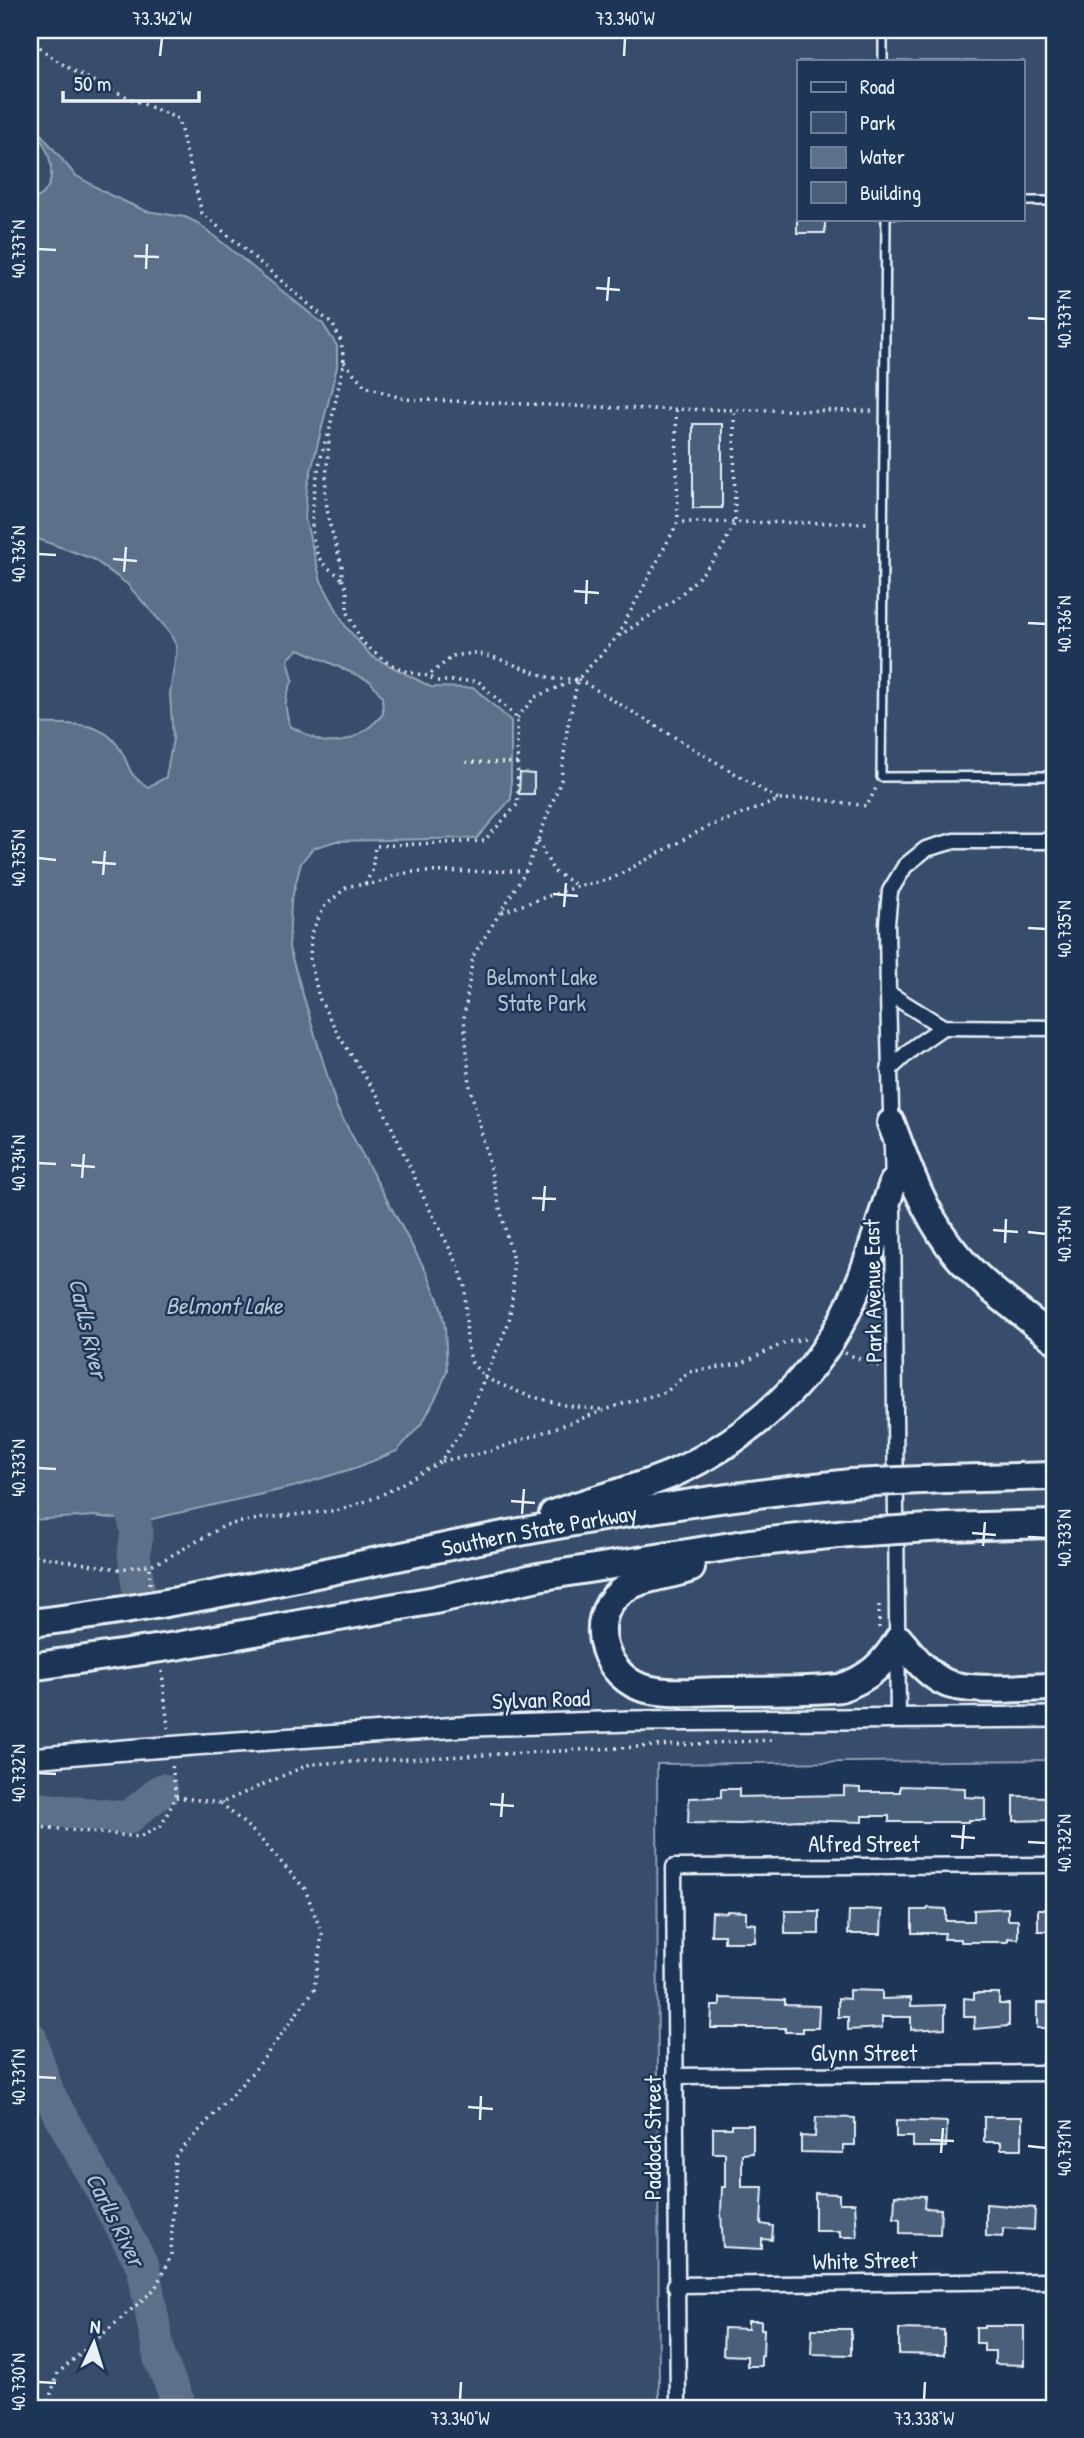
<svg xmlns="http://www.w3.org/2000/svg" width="1084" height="2438" viewBox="0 0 1084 2438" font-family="'Patrick Hand',sans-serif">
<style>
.green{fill:#374d6c;stroke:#909fb2;stroke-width:2;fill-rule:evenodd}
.water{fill:#5d7089;stroke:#95a4b5;stroke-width:2;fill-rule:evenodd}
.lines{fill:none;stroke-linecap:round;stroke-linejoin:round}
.river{stroke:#5d7089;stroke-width:33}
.building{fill:#495e7a;stroke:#e8f1f8;stroke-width:2}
.lane-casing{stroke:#e8f1f8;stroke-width:12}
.street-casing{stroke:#e8f1f8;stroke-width:19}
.secondary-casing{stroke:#e8f1f8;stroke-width:24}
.highway-casing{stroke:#e8f1f8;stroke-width:32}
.path{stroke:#e8f1f8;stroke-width:3.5;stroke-dasharray:2 5;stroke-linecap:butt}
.lane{stroke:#1d3557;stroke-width:7}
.street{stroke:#1d3557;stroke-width:14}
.secondary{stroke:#1d3557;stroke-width:19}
.highway{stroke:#1d3557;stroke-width:26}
.secondary-bridge-casing{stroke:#e8f1f8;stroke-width:24;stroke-linecap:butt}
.highway-bridge-casing{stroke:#e8f1f8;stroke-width:32;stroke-linecap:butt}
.secondary-bridge{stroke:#1d3557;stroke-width:19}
.highway-bridge{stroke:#1d3557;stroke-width:26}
.ticks{fill:none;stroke:#e8f1f8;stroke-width:2.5}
.labels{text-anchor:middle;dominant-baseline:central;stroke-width:5;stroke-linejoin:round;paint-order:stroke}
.park-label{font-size:23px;fill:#b3c0ce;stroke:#1d3557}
.street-label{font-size:23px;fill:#e8f1f8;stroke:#1d3557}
.water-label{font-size:24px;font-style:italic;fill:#b7c4d1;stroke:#1d3557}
.neatline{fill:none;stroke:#e8f1f8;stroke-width:2.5}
.ticks-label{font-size:18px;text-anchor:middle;fill:#e8f1f8}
</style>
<rect width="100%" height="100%" fill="#1d3557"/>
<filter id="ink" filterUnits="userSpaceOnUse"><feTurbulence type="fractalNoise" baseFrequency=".0143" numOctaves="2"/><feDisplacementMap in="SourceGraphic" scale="14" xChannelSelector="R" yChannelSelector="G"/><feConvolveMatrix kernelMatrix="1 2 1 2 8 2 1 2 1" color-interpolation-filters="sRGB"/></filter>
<g filter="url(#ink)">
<path class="green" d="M30,30h1024v1730l-397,4 2,644h-629zM799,61h224v158h-224z"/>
<path class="water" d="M30,121l45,54 37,21 34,15 39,6 13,6 125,101 14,22v21l-30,120 -2,32 16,62 25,46 25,29 60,31 43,1 37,33v78l-34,39 -141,3 -23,7 -12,15 -10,39 -2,46 48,160 92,169 12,30 4,20 2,44 -8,20 -16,31 -26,29 -39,16 -65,20 -146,33 -4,12 -13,2 -5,-14 -30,-4 -65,4v-797c32,3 70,-7 90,26 12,19 5,24 28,38l18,-10 7,-38 -3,-45 7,-47 -8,-16 -42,-47 -34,-25 -63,-23v-335c34,-9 22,-57 0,-73zM299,649l71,32 12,15 1,18c-13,15 -35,31 -57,28 -12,-2 -25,-11 -36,-16 -6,-18 -6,-29 3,-46l-5,-21z"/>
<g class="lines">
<g class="river">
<polyline points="127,1487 137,1533 134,1553 138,1586"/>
<polyline points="30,1808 128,1818 162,1790"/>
<polyline points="30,2037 48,2093 143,2266 160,2359 181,2408"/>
</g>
</g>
<g class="building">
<rect x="797" y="219" width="28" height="14"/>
<rect x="693" y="424" width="29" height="84"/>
<polygon points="520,773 534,774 534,794 519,794"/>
<polygon points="900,1786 965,1788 965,1797 985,1798 985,1820 969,1820 969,1822 889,1822 889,1816 862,1816 862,1822 799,1820 741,1824 688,1823 689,1798 721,1797 721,1789 739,1789 739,1797 844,1795 844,1787 860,1788 860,1792 900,1792"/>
<polygon points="1014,1796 1047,1797 1047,1820 1014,1821"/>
<polygon points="928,1908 946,1909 946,1921 974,1921 974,1910 1008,1908 1008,1920 1018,1920 1018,1939 1008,1938 1008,1942 961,1942 961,1939 944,1939 945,1933 912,1933 912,1910 927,1910"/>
<polygon points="865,1909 882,1910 881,1934 848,1934 849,1911 863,1911"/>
<rect x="1038" y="1909" width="16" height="22"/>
<polygon points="727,1911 746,1912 746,1923 756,1924 755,1942 724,1942 724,1935 711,1935 712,1912 727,1913"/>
<rect x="785" y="1911" width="34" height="23"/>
<polygon points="849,1990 882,1991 882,1999 911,1998 911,2006 945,2005 945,2028 911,2030 911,2017 882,2017 882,2028 848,2030 848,2017 838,2017 838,1998 849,1999"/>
<polygon points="974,1993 999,1993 999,2004 1009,2004 1009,2026 974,2029 975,2017 964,2017 964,1998 974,1999"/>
<polygon points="720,1998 785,2000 785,2005 819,2006 818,2028 803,2028 803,2032 785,2032 785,2028 711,2028 712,2006 720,2006"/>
<rect x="1037" y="2003" width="17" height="25"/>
<polygon points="816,2117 855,2118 855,2145 843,2145 843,2153 801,2152 801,2136 815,2137"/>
<polygon points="984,2117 1022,2117 1022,2149 1001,2149 1001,2142 984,2142"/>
<polygon points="896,2120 947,2122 946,2147 913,2147 913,2137 896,2137"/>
<polygon points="732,2125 753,2125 753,2153 742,2154 742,2187 763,2187 761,2224 773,2226 772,2240 762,2239 762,2249 723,2247 721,2212 722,2187 725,2187 725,2153 713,2153 713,2128 732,2128"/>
<polygon points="815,2193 839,2194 839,2203 855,2203 857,2237 840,2237 840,2231 815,2231"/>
<polygon points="895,2195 925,2196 924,2208 941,2209 940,2234 900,2233 900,2219 894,2218"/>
<polygon points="986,2204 1035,2208 1034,2230 1003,2228 1003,2237 986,2236"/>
<polygon points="748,2321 761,2321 761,2329 764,2329 763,2356 761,2355 761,2366 747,2366 747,2356 723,2355 724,2328 748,2329"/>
<polygon points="985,2326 1024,2326 1024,2365 995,2364 995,2351 984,2351 984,2343 976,2343 976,2328 985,2328"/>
<polygon points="812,2329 851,2329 851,2355 811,2354"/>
<polygon points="899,2329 944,2330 944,2355 899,2354"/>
</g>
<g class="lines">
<g class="lane-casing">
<g id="lane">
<polyline points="883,30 883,61"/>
<polyline points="1023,201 1054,201"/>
<polyline points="886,219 881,777 1054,776"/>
</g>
</g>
<g class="street-casing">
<g id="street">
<polyline points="888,993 943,1027 1054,1028"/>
<polyline points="889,1070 914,1047 943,1027"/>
<polyline points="893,1187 888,993 887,924 890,891 905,866 926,849 954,841 1054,841"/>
<polyline points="893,1208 898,1719"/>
<polyline points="675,2076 1054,2073"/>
<polyline points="675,2285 1054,2281"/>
<polyline points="678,2408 674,1867 1054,1865"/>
</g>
</g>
<g class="secondary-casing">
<g id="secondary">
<polyline points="207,1744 474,1726 630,1721 1054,1717"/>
<polyline points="30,1758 125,1750"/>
</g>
</g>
<g class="highway-casing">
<g id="highway">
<path d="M891,1123c16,42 31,85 58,122 27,37 70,65 105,94"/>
<polyline points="946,1479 1054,1476"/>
<path d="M553,1514c40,-15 82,-24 121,-41 77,-35 145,-96 179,-175 17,-37 27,-77 40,-115"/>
<polyline points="947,1527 1054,1524"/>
<path d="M691,1568c-24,9 -50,8 -71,24 -36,29 -14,88 27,97 24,6 51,2 75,2 39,-1 80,1 118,-3 28,-9 44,-24 59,-49 14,16 27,35 47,44 24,10 80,4 108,4"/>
<path id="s1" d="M30,1623c155,-18 306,-54 459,-85 119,-24 240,-42 362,-55"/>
<polyline points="30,1667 176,1646 435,1600 538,1577 750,1543 848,1533"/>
</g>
</g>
<g class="path">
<path d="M30,37c30,36 105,62 148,82l24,94 131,112 8,16 3,21 -14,65 -5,66 4,29 13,44v13l5,10v22l15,31 26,21 20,9 20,4 25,-20 22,-3 21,5 57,21h25l-11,51 -6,50 -35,91 -53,85 -9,62 6,68 43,175v31l-4,30 -48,110 -21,30 -60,34 -39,14 -77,8 -38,7 -61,34 -15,6 -32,4 -88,-14"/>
<polyline points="344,362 365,386 404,399 646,409 872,411"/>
<polyline points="676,410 678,522"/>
<path d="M327,435c-9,30 -25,98 -6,126 5,7 15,11 21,18"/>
<polyline points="619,636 677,598 702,574 722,549 735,522 734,410"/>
<polyline points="578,679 779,800"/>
<polyline points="517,718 535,697 578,679 617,637 678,522 871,523"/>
<polyline points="466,762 518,763"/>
<polyline points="538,841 554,872 578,886"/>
<polyline points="526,871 412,872 395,875 384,881 370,884 348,886 325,906 311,933 310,959 319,998 339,1036 377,1095 425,1200 459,1267 465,1286 467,1345 472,1363 485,1378 526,1395 568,1406 605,1410"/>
<polyline points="365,884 372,871 375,846 484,841 518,804 517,718 478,681 437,681 428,676"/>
<polyline points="502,912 578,886 611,879 705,828 779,800 809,798 867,806 876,788"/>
<polyline points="845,1353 880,1367"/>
<polyline points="442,1461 491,1451 622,1404 666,1392 689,1372 740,1364 787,1342 805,1339"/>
<polyline points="150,1584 150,1565"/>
<polyline points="879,1628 879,1604"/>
<polyline points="162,1671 168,1728"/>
<polyline points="176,1797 221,1803 310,1764 772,1740"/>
<polyline points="30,1826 140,1837 161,1826 176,1797 172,1764"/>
<polyline points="46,2408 58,2373 155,2289 171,2255 175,2157 258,2066 314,1990 322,1934 305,1889 256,1834 221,1803"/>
</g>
<use href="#lane" class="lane"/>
<use href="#street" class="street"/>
<use href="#secondary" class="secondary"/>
<use href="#highway" class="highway"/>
<g class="secondary-bridge-casing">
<polyline id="secondary-bridge" points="125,1750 207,1744"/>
</g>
<g class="highway-bridge-casing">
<g id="highway-bridge">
<polyline points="851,1483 946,1479"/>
<polyline points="848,1533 947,1527"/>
</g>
</g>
<use href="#secondary-bridge" class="secondary-bridge"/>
<use href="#highway-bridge" class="highway-bridge"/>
</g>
</g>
<path class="ticks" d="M160,56l2,-18M624,56l1,-18M38,249l18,1M134,256l25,1M146,269l1,-25M596,288l24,2M607,301l2,-24M1028,318l18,1M38,554l18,1M113,559l24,2M124,572l2,-25M574,591l25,2M586,604l1,-24M1028,623l18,1M38,858l18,2M92,862l24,2M103,875l2,-24M553,894l25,2M564,907l2,-24M1028,928l18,1M38,1163l18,1M71,1165l24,2M82,1178l2,-24M532,1198l24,1M543,1211l2,-25M993,1230l25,2M1028,1232l18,2M1005,1243l1,-24M38,1468l18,1M511,1501l24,2M522,1514l2,-25M972,1533l24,2M1028,1537l18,1M983,1546l2,-24M38,1773l18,1M490,1804l24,2M501,1817l2,-24M951,1836l24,2M1028,1842l18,1M962,1849l2,-24M38,2077l18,1M468,2107l25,2M480,2120l1,-24M930,2140l24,1M1028,2146l18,2M941,2153l2,-25M38,2382l18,1M460,2400l1,-18M924,2400l1,-18"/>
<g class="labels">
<g class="park-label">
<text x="542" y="976">Belmont Lake<tspan x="542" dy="26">State Park</tspan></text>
</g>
<g class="street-label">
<text transform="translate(872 1291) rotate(-91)">Park Avenue East</text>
<text stroke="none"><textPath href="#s1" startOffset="518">Southern State Parkway</textPath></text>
<text transform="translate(541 1699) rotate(-2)">Sylvan Road</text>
<text x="864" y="1843">Alfred Street</text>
<text x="864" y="2052">Glynn Street</text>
<text transform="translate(652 2138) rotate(-90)">Paddock Street</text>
<text transform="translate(865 2260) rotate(-1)">White Street</text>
</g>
<g class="water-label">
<text x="224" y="1305">Belmont Lake</text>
<text transform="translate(89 1328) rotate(77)">Carlls River</text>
<text transform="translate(116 2219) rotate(63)">Carlls River</text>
</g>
</g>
<rect width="1084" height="2438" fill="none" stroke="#1d3557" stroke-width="77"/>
<rect x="797" y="60" width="228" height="161" fill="#1d3557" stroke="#6e8097" stroke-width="2"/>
<rect x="811" y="82" width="35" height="10" fill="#1d3557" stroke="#6e8097" stroke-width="2"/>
<text x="860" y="94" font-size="21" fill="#e8f1f8">Road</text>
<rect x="811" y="112" width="35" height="21" fill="#374d6c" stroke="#6e8097" stroke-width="2"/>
<text x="860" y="130" font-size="21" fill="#e8f1f8">Park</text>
<rect x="811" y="147" width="35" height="21" fill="#5d7089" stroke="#6e8097" stroke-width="2"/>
<text x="860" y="164" font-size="21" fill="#e8f1f8">Water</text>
<rect x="811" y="182" width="35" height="21" fill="#495e7a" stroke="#6e8097" stroke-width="2"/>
<text x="860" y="200" font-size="21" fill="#e8f1f8">Building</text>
<g transform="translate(94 2343) rotate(4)" stroke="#1d3557" stroke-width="5" paint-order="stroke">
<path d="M0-5L12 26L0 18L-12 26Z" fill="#e8f1f8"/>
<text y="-10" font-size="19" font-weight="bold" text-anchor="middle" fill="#e8f1f8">N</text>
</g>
<path d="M63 91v10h136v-10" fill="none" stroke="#e8f1f8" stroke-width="3.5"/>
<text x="74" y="91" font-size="21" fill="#e8f1f8" stroke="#1d3557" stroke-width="5" paint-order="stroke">50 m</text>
<rect x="38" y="38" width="1008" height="2362" class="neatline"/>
<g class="ticks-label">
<text x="162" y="25">73.342°W</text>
<text x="625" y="25">73.340°W</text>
<text transform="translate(19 249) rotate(-90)" y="6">40.737°N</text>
<text transform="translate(1065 319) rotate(-90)" y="6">40.737°N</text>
<text transform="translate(19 554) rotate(-90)" y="6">40.736°N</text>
<text transform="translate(1065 624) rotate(-90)" y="6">40.736°N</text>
<text transform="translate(19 858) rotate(-90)" y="6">40.735°N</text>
<text transform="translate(1065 929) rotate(-90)" y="6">40.735°N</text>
<text transform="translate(19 1163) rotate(-90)" y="6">40.734°N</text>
<text transform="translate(1065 1234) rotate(-90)" y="6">40.734°N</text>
<text transform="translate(19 1468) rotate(-90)" y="6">40.733°N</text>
<text transform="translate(1065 1538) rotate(-90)" y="6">40.733°N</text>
<text transform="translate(19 1773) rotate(-90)" y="6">40.732°N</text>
<text transform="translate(1065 1843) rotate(-90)" y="6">40.732°N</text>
<text transform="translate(19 2077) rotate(-90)" y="6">40.731°N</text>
<text transform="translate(1065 2148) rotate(-90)" y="6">40.731°N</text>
<text transform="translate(19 2382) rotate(-90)" y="6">40.730°N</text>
<text x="460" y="2425">73.340°W</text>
<text x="924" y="2425">73.338°W</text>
</g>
</svg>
